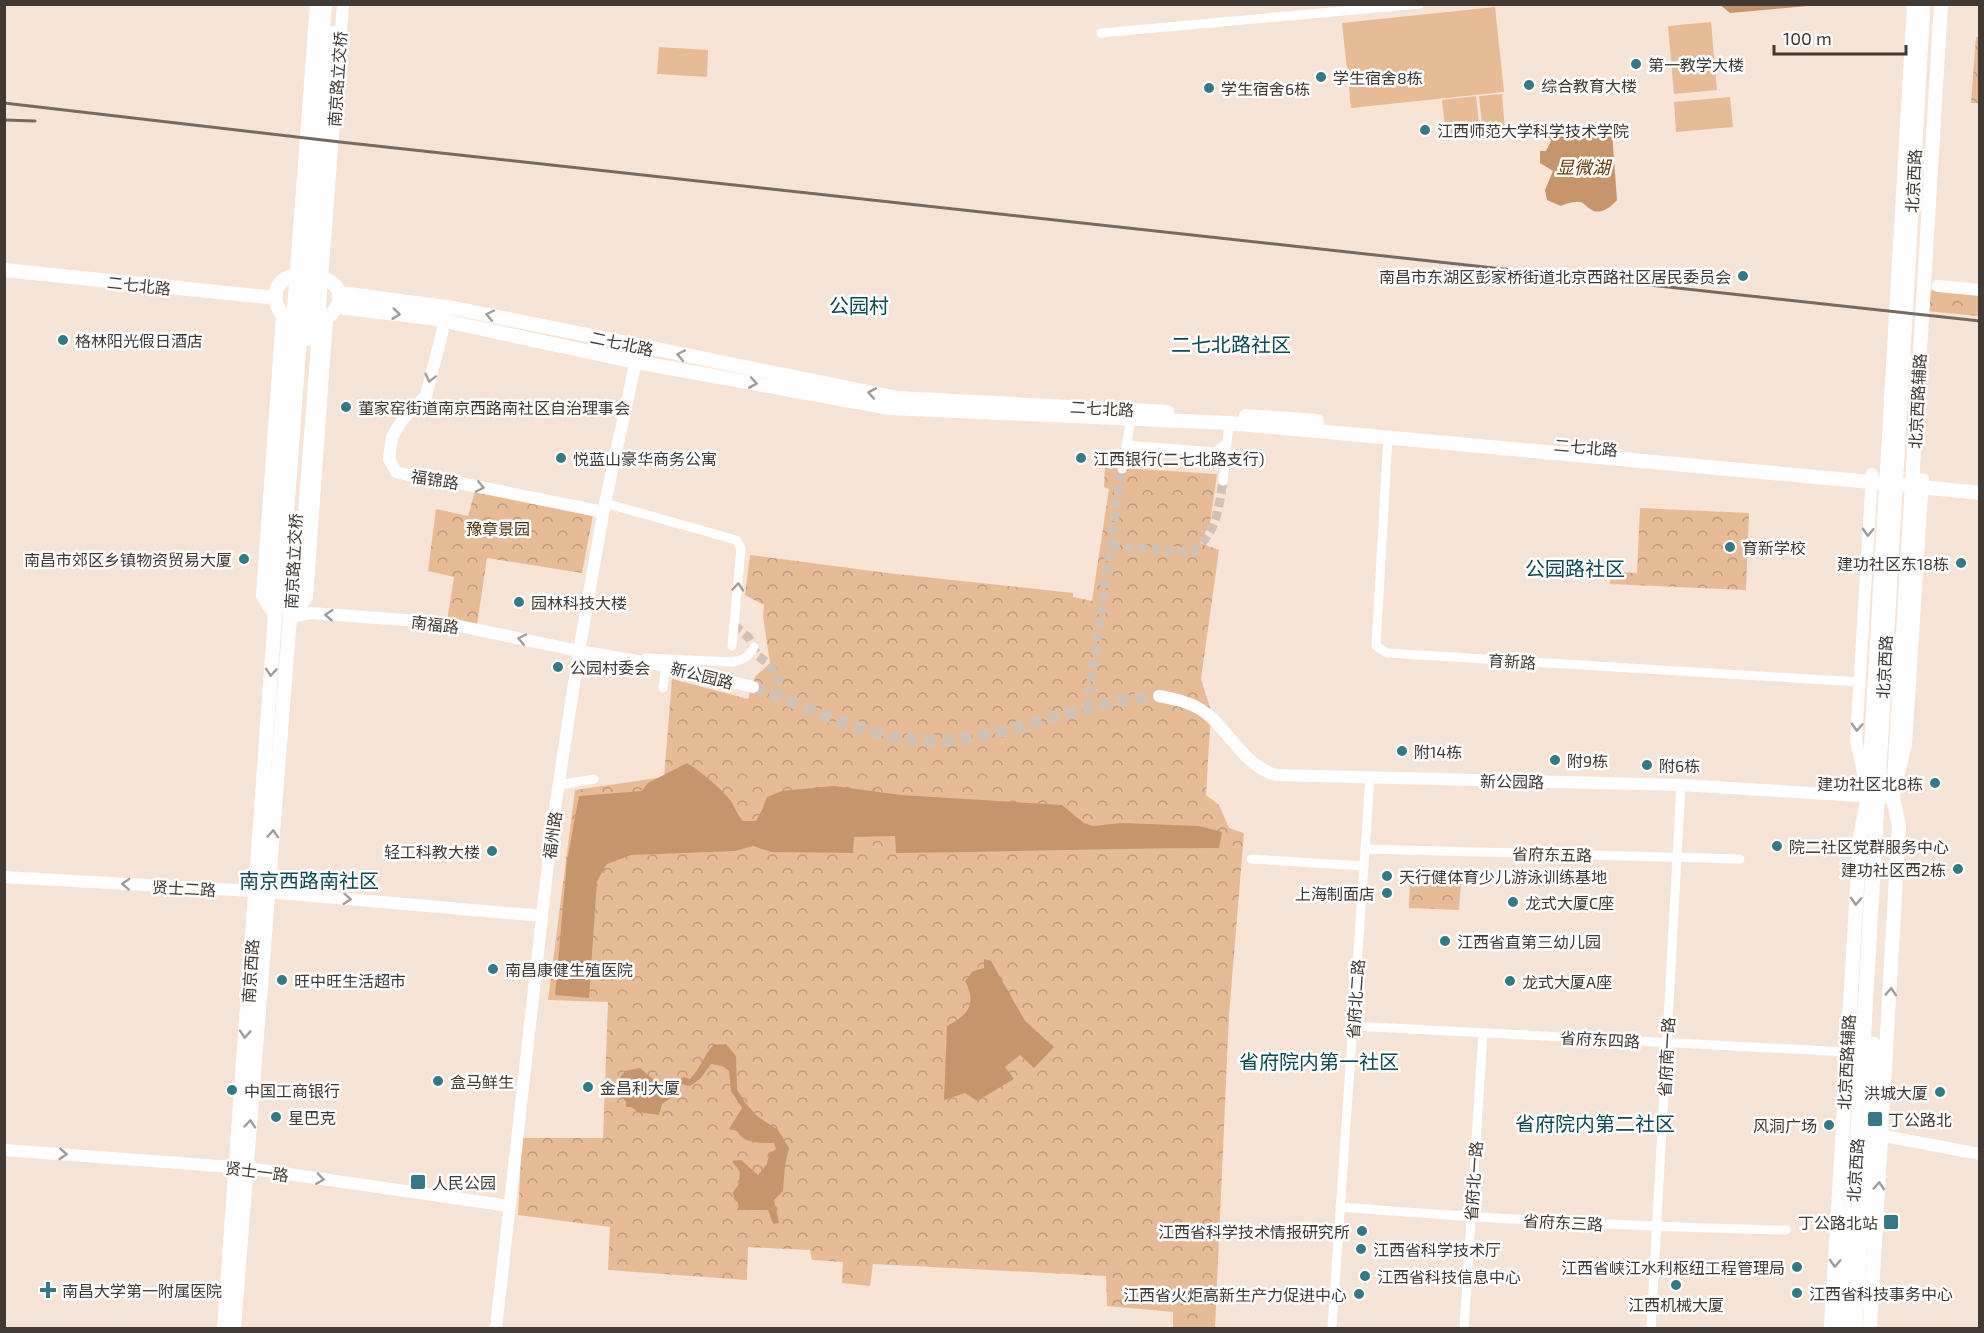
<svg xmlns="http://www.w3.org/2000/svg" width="1984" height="1333" viewBox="0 0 1984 1333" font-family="'Exo 2','Noto Sans SC',sans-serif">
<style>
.grass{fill:#e8bb97}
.park{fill:url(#park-crowns)}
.water{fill:#c6956c}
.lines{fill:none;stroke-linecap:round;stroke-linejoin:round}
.minor-tunnel{stroke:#d2c2b6;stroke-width:9;stroke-dasharray:9 4.5;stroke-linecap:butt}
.tertiary-tunnel{stroke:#d2c2b6;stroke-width:12;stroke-dasharray:12 6;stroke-linecap:butt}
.minor{stroke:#fff;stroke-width:9}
.tertiary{stroke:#fff;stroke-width:12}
.secondary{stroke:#fff;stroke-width:14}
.primary{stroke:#fff;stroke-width:15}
.rail{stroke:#746a62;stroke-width:3}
.oneway{stroke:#a09c9a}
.poi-dot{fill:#347a86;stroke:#fff;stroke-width:2}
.labels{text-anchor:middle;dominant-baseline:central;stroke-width:5;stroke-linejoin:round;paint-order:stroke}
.poi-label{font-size:16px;fill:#403934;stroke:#fff;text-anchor:start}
.street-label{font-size:16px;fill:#403934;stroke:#fff}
.park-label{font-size:16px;fill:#4d2c0b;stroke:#fff}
.water-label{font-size:18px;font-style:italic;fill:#683905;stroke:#fff}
.quarter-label{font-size:20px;fill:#0e4a54;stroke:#fff}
</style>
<defs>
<pattern id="park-crowns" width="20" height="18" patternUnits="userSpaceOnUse" patternTransform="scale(1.5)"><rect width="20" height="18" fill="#e8bb97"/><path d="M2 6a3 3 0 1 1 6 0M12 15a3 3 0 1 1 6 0" fill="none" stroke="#bd997c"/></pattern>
</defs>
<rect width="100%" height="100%" fill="#f6e4d6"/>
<g class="grass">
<polygon points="1495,7 1504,92 1351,108 1342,23"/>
<polygon points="1711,22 1717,90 1674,94 1668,26"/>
<polygon points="659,47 708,50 707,77 657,74"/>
<polygon points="1502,94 1505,132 1483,134 1479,96"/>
<polygon points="1476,96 1480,132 1446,135 1442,100"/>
<polygon points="1730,97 1733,127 1676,132 1674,102"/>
</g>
<g class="park">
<polygon points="1976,37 1979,37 1979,103 1971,103"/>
<polygon points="1928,290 1979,294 1979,316 1926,311"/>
<polygon points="1105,467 1217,474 1210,523 1200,543 1219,550 1201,679 1211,711 1206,795 1219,805 1229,828 1244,833 1229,1015 1215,1328 1173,1328 1173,1312 1107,1306 1106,1276 873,1264 870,1286 842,1283 843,1262 812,1260 810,1250 748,1247 747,1280 608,1270 610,1227 518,1215 522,1138 603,1138 608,1002 548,1000 575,790 664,777 672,679 748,699 755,677 770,663 763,616 764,605 745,595 750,555 887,573 1073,593 1073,597 1092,601 1109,489 1104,487"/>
<polygon points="475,491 593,515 582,573 487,558 477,625 447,621 454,577 428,571 436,509 468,516"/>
<polygon points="1640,508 1749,513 1746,590 1610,584 1610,572 1637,573"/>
<polygon points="1410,880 1461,883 1459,910 1409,908"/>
</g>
<g class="water">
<polygon points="1807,5 1807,6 1730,13 1720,5"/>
<path d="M1551,132l38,3 23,-2 5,67c-6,7 -16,15 -25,10 -5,-2 -7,-7 -12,-8 -7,-1 -14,2 -19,4l-14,-6 -2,-10 8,-19 -13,-8v-12h6l5,-10 -1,-3 -5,1z"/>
<path d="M687,763c12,7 35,26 44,38 4,7 6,13 12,20h13l6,-11 5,-13 15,-6 52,-5 67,9 161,10 22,18 9,3 29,-3 77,3 23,6 -3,16c-108,0 -215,4 -323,5l-1,-17 -41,1 -1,16 -82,-1 -18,-6 -18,5 -104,4 -24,9 -10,17 -8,117 -34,-3 12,-134 12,-65 63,-5 6,-8z"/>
<path d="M984,959l7,2 34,60 29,26 -20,21 -14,-13 -15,12 9,12 -37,22 -12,-8 -21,7 3,-74c22,-11 30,-23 18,-45l8,-10 11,-3z"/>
<path d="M726,1044l10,12 1,34 10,15 10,11 21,14 11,18 -4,17 -2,26 -9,9 5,23 -6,1 -5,-14h-29l-1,-7 -4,-4 -1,-7 6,-8 1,-12 -8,-11 9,-1 17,15 9,-11 2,-9 7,-6 -2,-6c-12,0 -31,1 -37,-12l-8,-2 13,-21 -11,-17 -2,-20 -7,-5 -11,-2 -11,15 -10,7 -9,-2 -6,11 -13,9 -3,11 -21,-3 -7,-5h-5v-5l-12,-15 11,-16 15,-3 24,21 7,-1 12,-11 7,2c10,-10 14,-23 23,-34z"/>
</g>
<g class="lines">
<g class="minor-tunnel">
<path d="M1111,546l81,6c25,-20 26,-41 31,-71"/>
<polyline points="734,625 749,638 758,656 770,665 778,681 779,696"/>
<polyline points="1087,708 1122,469"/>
</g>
<path class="tertiary-tunnel" d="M753,687c54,19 108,49 165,53 79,6 161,-40 241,-44"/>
<g class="minor">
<polyline points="1101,33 1420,4"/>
<polyline points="1388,437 1376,646 1387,653 1859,682"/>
<polyline points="1126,445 1216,452 1227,443"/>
<polyline points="1122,469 1131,419"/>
<polyline points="1223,481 1229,423"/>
<polyline points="605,503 736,540 741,548 732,646"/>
<path d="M646,658l86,4c11,-2 17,-5 22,-15"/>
<polyline points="663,688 666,666"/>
<polyline points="560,785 594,779"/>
<polyline points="1365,849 1740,859"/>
<polyline points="1251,859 1364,866"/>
<polyline points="1353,1026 1847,1052"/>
<path d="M1340,1207c149,12 297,20 446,23"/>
<polyline points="1332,1328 1370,777"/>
<polyline points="1464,1328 1483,1033"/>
<polyline points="1651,1328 1681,785"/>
</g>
<g class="tertiary">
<polyline points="343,4 298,593 290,617 311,613 445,623 579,651 666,666 753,687"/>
<polyline points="1938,286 1980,290"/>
<polyline points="445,321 426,396 402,420 392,437 389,459 396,472 408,475 420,475 603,512"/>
<polyline points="275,610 272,588 316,4"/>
<path d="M1159,696c16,3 35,7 48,18 24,19 37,52 69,61l405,10 212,13 13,-54 17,-265"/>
<polyline points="1866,786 1856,740 1872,474"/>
<polyline points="4,877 268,892 542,916"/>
<polyline points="1873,1134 1980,1154"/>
<polyline points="4,1150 246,1168 509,1206"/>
<polyline points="496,1328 552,828 579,651 605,503 639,347"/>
</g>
<g class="secondary">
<polyline points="4,270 275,298"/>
<polyline points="340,293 454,308 898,398 1167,412"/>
<polyline points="338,307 431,318 636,362 890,408 1229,423 1871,482 1980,493"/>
<polyline points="309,339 333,33"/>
<polyline points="1246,416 1317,421"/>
<path d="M275,614l-12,-18 20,-280c-10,-13 -12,-31 6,-39"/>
<path d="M290,617l16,-20 20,-278c15,-12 21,-29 0,-40"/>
<polyline points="224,1328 275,614 281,592 325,4"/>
<polyline points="234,1328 290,617 290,583"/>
<polyline points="1831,1328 1860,836 1868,797 1914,4"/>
<polyline points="1870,1328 1899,826 1893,798 1941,4"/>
</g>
<g class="primary">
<polyline points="1844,1328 1858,1132 1923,4"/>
<polyline points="1855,1328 1873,1044"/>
</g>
<g class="rail">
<polyline points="4,103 340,142 1980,321"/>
<polyline points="4,120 35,121"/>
</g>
</g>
<defs><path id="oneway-chevron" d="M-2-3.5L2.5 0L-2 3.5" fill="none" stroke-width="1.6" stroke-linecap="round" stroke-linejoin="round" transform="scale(1.5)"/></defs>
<g class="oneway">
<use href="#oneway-chevron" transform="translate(396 314) rotate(7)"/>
<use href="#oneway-chevron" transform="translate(490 315) rotate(-168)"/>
<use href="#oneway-chevron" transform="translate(681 355) rotate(-169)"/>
<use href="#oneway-chevron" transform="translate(430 378) rotate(104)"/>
<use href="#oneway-chevron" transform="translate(753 383) rotate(10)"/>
<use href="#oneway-chevron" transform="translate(872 393) rotate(-170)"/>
<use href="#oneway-chevron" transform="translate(480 487) rotate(12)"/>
<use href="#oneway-chevron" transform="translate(1868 532) rotate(93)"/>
<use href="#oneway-chevron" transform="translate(738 587) rotate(-85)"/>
<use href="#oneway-chevron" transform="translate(329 615) rotate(-176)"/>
<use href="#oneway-chevron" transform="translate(522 639) rotate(-168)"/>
<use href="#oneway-chevron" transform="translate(271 672) rotate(94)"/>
<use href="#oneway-chevron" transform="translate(1857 727) rotate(93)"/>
<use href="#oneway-chevron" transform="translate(273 834) rotate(-86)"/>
<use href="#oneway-chevron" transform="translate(126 884) rotate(-177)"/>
<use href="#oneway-chevron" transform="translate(347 899) rotate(5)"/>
<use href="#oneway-chevron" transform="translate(1856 901) rotate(93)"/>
<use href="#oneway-chevron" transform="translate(1891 992) rotate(-86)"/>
<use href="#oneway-chevron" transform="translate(245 1034) rotate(94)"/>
<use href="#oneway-chevron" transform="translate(250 1124) rotate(-85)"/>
<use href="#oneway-chevron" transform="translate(63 1154) rotate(4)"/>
<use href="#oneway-chevron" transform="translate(320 1179) rotate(8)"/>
<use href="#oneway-chevron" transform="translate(1879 1186) rotate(-86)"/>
<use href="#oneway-chevron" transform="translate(1835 1263) rotate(93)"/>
</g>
<g class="poi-dot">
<circle cx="1636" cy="64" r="6"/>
<circle cx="1321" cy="77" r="6"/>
<circle cx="1529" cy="85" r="6"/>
<circle cx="1209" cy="88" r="6"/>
<circle cx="1425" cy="130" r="6"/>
<circle cx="1743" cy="276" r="6"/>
<circle cx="63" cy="340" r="6"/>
<circle cx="346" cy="407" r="6"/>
<circle cx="561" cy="458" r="6"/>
<circle cx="1081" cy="458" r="6"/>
<circle cx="1730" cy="547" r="6"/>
<circle cx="244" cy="559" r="6"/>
<circle cx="1961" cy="563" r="6"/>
<circle cx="519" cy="602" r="6"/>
<circle cx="558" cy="667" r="6"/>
<circle cx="1402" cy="751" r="6"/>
<circle cx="1555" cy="760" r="6"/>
<circle cx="1647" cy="765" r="6"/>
<circle cx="1935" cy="783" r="6"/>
<circle cx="1777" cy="846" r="6"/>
<circle cx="492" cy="851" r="6"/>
<circle cx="1958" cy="869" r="6"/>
<circle cx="1387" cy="876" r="6"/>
<circle cx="1387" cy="893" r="6"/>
<circle cx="1513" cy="902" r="6"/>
<circle cx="1445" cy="941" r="6"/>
<circle cx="493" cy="969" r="6"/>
<circle cx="282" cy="980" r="6"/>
<circle cx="1510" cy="981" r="6"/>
<circle cx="438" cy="1081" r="6"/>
<circle cx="588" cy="1087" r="6"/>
<circle cx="232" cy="1090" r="6"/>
<circle cx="1940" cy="1092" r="6"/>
<circle cx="276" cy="1117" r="6"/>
<rect x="1867" y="1111" width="16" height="16" rx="3"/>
<circle cx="1829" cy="1125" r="6"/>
<rect x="410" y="1174" width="16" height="16" rx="3"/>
<rect x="1883" y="1214" width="16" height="16" rx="3"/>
<circle cx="1362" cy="1231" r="6"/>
<circle cx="1361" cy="1249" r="6"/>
<circle cx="1797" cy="1267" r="6"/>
<circle cx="1365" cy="1276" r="6"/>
<circle cx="1676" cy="1285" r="6"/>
<path d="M45 1281h6v6h6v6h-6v6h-6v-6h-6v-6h6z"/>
<circle cx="1797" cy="1293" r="6"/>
<circle cx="1359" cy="1294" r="6"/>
</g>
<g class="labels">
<g class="poi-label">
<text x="1648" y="64">第一教学大楼</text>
<text x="1333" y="77">学生宿舍8栋</text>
<text x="1541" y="85">综合教育大楼</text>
<text x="1221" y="88">学生宿舍6栋</text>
<text x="1437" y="130">江西师范大学科学技术学院</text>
<text x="1731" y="276" text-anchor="end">南昌市东湖区彭家桥街道北京西路社区居民委员会</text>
<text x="75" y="340">格林阳光假日酒店</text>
<text x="358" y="407">董家窑街道南京西路南社区自治理事会</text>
<text x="573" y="458">悦蓝山豪华商务公寓</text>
<text x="1093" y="458">江西银行(二七北路支行)</text>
<text x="1742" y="547">育新学校</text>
<text x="232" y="559" text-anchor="end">南昌市郊区乡镇物资贸易大厦</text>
<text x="1949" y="563" text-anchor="end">建功社区东18栋</text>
<text x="531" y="602">园林科技大楼</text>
<text x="570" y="667">公园村委会</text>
<text x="1414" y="751">附14栋</text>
<text x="1567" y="760">附9栋</text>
<text x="1659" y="765">附6栋</text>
<text x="1923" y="783" text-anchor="end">建功社区北8栋</text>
<text x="1789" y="846">院二社区党群服务中心</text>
<text x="480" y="851" text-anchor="end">轻工科教大楼</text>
<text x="1946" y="869" text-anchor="end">建功社区西2栋</text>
<text x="1399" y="876">天行健体育少儿游泳训练基地</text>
<text x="1375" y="893" text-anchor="end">上海制面店</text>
<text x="1525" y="902">龙式大厦C座</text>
<text x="1457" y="941">江西省直第三幼儿园</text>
<text x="505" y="969">南昌康健生殖医院</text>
<text x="294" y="980">旺中旺生活超市</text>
<text x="1522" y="981">龙式大厦A座</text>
<text x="450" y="1081">盒马鲜生</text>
<text x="600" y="1087">金昌利大厦</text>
<text x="244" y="1090">中国工商银行</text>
<text x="1928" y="1092" text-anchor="end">洪城大厦</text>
<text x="288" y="1117">星巴克</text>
<text x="1888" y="1119">丁公路北</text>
<text x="1817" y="1125" text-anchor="end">风洞广场</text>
<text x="432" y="1182">人民公园</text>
<text x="1878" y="1222" text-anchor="end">丁公路北站</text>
<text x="1350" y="1231" text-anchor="end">江西省科学技术情报研究所</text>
<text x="1373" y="1249">江西省科学技术厅</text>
<text x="1785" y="1267" text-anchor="end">江西省峡江水利枢纽工程管理局</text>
<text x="1377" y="1276">江西省科技信息中心</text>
<text x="62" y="1290">南昌大学第一附属医院</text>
<text x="1809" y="1293">江西省科技事务中心</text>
<text x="1347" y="1294" text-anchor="end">江西省火炬高新生产力促进中心</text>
<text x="1676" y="1304" text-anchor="middle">江西机械大厦</text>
</g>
<g class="street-label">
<text transform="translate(337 79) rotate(-86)">南京路立交桥</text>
<text transform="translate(1913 181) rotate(-87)">北京西路</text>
<text transform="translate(139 285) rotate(6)">二七北路</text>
<text transform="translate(622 343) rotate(12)">二七北路</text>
<text transform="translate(1917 401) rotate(-87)">北京西路辅路</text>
<text transform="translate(1102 408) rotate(3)">二七北路</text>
<text transform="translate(1586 447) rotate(5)">二七北路</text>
<text transform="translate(435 479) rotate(9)">福锦路</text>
<text transform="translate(293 561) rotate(-87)">南京路立交桥</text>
<text transform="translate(435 624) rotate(7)">南福路</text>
<text transform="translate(1512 661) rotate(3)">育新路</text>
<text transform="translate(1884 667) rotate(-87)">北京西路</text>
<text transform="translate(702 675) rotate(14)">新公园路</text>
<text transform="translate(1512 781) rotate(1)">新公园路</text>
<text transform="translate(552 835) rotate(-82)">福州路</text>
<text transform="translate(1552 854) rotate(1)">省府东五路</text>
<text transform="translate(184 888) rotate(3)">贤士二路</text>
<text transform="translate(250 971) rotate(-86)">南京西路</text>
<text transform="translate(1355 999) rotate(-86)">省府北二路</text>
<text transform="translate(1600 1039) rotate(3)">省府东四路</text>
<text transform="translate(1666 1057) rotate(-87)">省府南一路</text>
<text transform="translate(1846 1062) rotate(-87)">北京西路辅路</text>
<text transform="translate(1855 1170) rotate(-86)">北京西路</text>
<text transform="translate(257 1171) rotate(7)">贤士一路</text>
<text transform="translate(1473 1181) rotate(-86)">省府北一路</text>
<text transform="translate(1563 1222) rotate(3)">省府东三路</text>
</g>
<g class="park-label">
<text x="498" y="528">豫章景园</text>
</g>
<g class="water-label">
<text x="1583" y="167">显微湖</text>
</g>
<g class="quarter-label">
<text x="859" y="305">公园村</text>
<text x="1231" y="344">二七北路社区</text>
<text x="1575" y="568">公园路社区</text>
<text x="309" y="880">南京西路南社区</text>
<text x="1319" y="1061">省府院内第一社区</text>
<text x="1595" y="1123">省府院内第二社区</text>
</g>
</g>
<rect width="1984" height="1333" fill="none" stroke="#403934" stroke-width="12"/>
<path d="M1774 45v9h132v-9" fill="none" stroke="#403934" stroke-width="3"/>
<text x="1783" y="45" font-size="18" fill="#403934" stroke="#ffffff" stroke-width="4.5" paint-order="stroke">100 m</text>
</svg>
